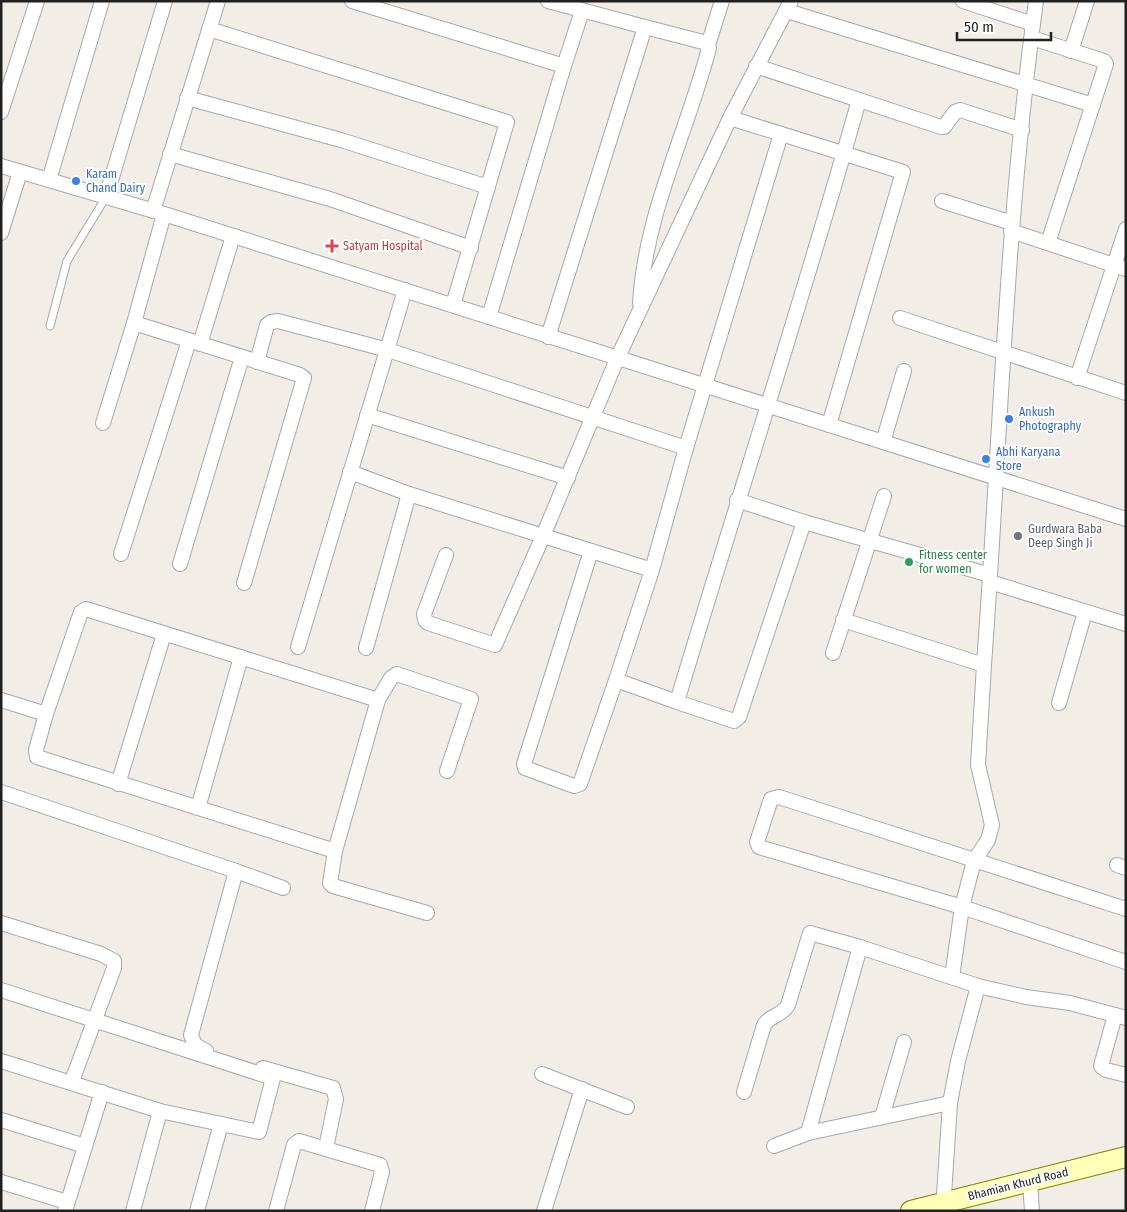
<svg xmlns="http://www.w3.org/2000/svg" width="1127" height="1212" viewBox="0 0 1127 1212" font-family="'Fira Sans Condensed',sans-serif">
<style>
.lines{fill:none;stroke-linecap:round;stroke-linejoin:round}
.lane-casing{stroke:#a8a8a8;stroke-width:9}
.street-casing{stroke:#a8a8a8;stroke-width:16}
.secondary-casing{stroke:#798100;stroke-width:22}
.lane{stroke:#fff;stroke-width:7}
.street{stroke:#fff;stroke-width:14}
.secondary{stroke:#ffffb9;stroke-width:20}
.shop-dot{fill:#3f7fe0;stroke:#fff;stroke-width:2}
.health-dot{fill:#e0444e;stroke:#fff;stroke-width:2}
.worship-dot{fill:#6b7280;stroke:#fff;stroke-width:2}
.leisure-dot{fill:#2e9e5b;stroke:#fff;stroke-width:2}
.labels{text-anchor:middle;dominant-baseline:central;stroke-width:4;stroke-linejoin:round;paint-order:stroke}
.shop-label{font-size:12px;fill:#366cbe;stroke:#fff;text-anchor:start}
.health-label{font-size:12px;fill:#be3a42;stroke:#fff;text-anchor:start}
.worship-label{font-size:12px;fill:#5b616d;stroke:#fff;text-anchor:start}
.leisure-label{font-size:12px;fill:#27864d;stroke:#fff;text-anchor:start}
.street-label{font-size:12px;fill:#212121;stroke:#fff}
</style>
<rect width="100%" height="100%" fill="#f2eee7"/>
<g class="lines">
<g class="lane-casing">
<polyline id="lane" points="50,326 67,261 106,197"/>
</g>
<g class="street-casing">
<g id="street">
<polyline points="352,1 564,66 582,11"/>
<polyline points="963,1 1033,24"/>
<polyline points="787,11 1093,105"/>
<polyline points="209,29 507,122 453,305"/>
<polyline points="1032,38 1104,61 1106,64 1048,243"/>
<polyline points="708,45 722,1"/>
<polyline points="1071,51 1087,1"/>
<polyline points="756,66 941,127 944,127 955,112 960,110 1022,130"/>
<polyline points="187,98 341,140 488,187"/>
<polyline points="1,112 37,1"/>
<polyline points="730,118 791,1"/>
<polyline points="170,154 330,199 471,248"/>
<polyline points="1,166 161,213"/>
<polyline points="49,180 102,1"/>
<polyline points="106,197 165,1"/>
<polyline points="942,201 1012,223"/>
<polyline points="153,211 218,1"/>
<polyline points="1011,231 1126,269"/>
<polyline points="1,233 20,172"/>
<path d="M640,303c5,-89 47,-170 69,-255l-2,-5 -62,-16"/>
<polyline points="489,317 564,66"/>
<polyline points="900,318 1126,393"/>
<polyline points="548,337 645,27 548,1"/>
<polyline points="200,344 233,236"/>
<polyline points="257,362 267,325 271,322 278,321 388,350 686,448 652,570 616,680 677,702"/>
<polyline points="1077,378 1126,229"/>
<polyline points="367,415 568,478"/>
<polyline points="103,423 134,323"/>
<polyline points="883,442 904,371"/>
<polyline points="686,448 781,134"/>
<polyline points="350,472 409,494 652,570"/>
<path d="M737,500l67,22 -65,195 -5,4 -57,-19c60,-201 125,-400 182,-602"/>
<polyline points="804,522 990,575"/>
<polyline points="591,551 524,764 525,768 574,786 580,784 616,680"/>
<polyline points="121,554 189,341"/>
<polyline points="446,555 424,614 425,620 428,623 495,645 543,536 617,359 730,118 903,172 829,425"/>
<polyline points="180,564 242,357"/>
<polyline points="990,582 1126,624"/>
<polyline points="244,583 304,378 300,375 134,323 164,214 1126,519"/>
<path d="M843,620l141,45c16,-221 22,-444 52,-664"/>
<polyline points="298,647 405,290"/>
<polyline points="366,648 409,494"/>
<polyline points="833,653 884,496"/>
<polyline points="1,700 46,714 36,750 37,757 335,851"/>
<polyline points="378,700 391,678 397,674 471,699 447,771"/>
<polyline points="1059,703 1085,612"/>
<polyline points="46,714 81,612 86,609 378,700 335,851 330,883 333,886 427,913"/>
<polyline points="118,784 164,634"/>
<polyline points="1,792 236,871"/>
<polyline points="198,808 241,657"/>
<polyline points="1117,865 1126,868"/>
<polyline points="1126,909 779,797 771,799 757,842 759,847 962,907 1126,962"/>
<polyline points="1,923 101,954 114,961 114,968 72,1081"/>
<polyline points="952,977 962,907 974,861 988,840 992,825 978,765 984,665"/>
<polyline points="1,990 273,1078 259,1132 160,1111 1,1061"/>
<polyline points="1115,1015 1101,1066 1106,1070 1126,1075"/>
<polyline points="206,1051 195,1045 191,1035 236,871 283,888"/>
<polyline points="263,1068 333,1088 336,1099 326,1148"/>
<polyline points="542,1074 627,1107"/>
<path d="M744,1092l20,-67c6,-10 18,-9 24,-20l22,-72 50,14 118,39 48,11 44,6 56,15"/>
<polyline points="882,1117 904,1042"/>
<polyline points="1,1120 85,1146"/>
<polyline points="808,1133 860,947"/>
<polyline points="774,1146 808,1133 950,1103"/>
<polyline points="1,1182 67,1202"/>
<polyline points="1030,1182 1032,1211"/>
<polyline points="943,1210 950,1103 958,1061 978,986"/>
<polyline points="65,1211 102,1092"/>
<polyline points="133,1211 160,1111"/>
<polyline points="197,1211 221,1124"/>
<polyline points="276,1211 294,1145 299,1141 380,1165 382,1172 372,1211"/>
<polyline points="544,1211 582,1089"/>
</g>
</g>
<g class="secondary-casing">
<polyline id="secondary" points="911,1211 1126,1157"/>
</g>
<use href="#lane" class="lane"/>
<use href="#street" class="street"/>
<use href="#secondary" class="secondary"/>
</g>
<g class="shop-dot">
<circle cx="76" cy="181" r="5"/>
<circle cx="1009" cy="419" r="5"/>
<circle cx="986" cy="459" r="5"/>
</g>
<path class="health-dot" d="M329.5 238.5h5v5h5v5h-5v5h-5v-5h-5v-5h5z"/>
<circle class="worship-dot" cx="1018" cy="536" r="5"/>
<circle class="leisure-dot" cx="909" cy="562" r="5"/>
<g class="labels">
<g class="shop-label">
<text x="86" y="174">Karam<tspan x="86" dy="14">Chand Dairy</tspan></text>
<text x="1019" y="412">Ankush<tspan x="1019" dy="14">Photography</tspan></text>
<text x="996" y="452">Abhi Karyana<tspan x="996" dy="14">Store</tspan></text>
</g>
<g class="health-label">
<text x="343" y="246">Satyam Hospital</text>
</g>
<g class="worship-label">
<text x="1028" y="529">Gurdwara Baba<tspan x="1028" dy="14">Deep Singh Ji</tspan></text>
</g>
<g class="leisure-label">
<text x="919" y="555">Fitness center<tspan x="919" dy="14">for women</tspan></text>
</g>
<g class="street-label">
<text transform="translate(1018 1184) rotate(-14)">Bhamian Khurd Road</text>
</g>
</g>
<rect width="1127" height="1212" fill="none" stroke="#212121" stroke-width="5"/>
<path d="M957 32v8h94v-8" fill="none" stroke="#212121" stroke-width="2.5"/>
<text x="964" y="32" font-size="15" fill="#212121" stroke="#ffffff" stroke-width="4" paint-order="stroke">50 m</text>
</svg>
